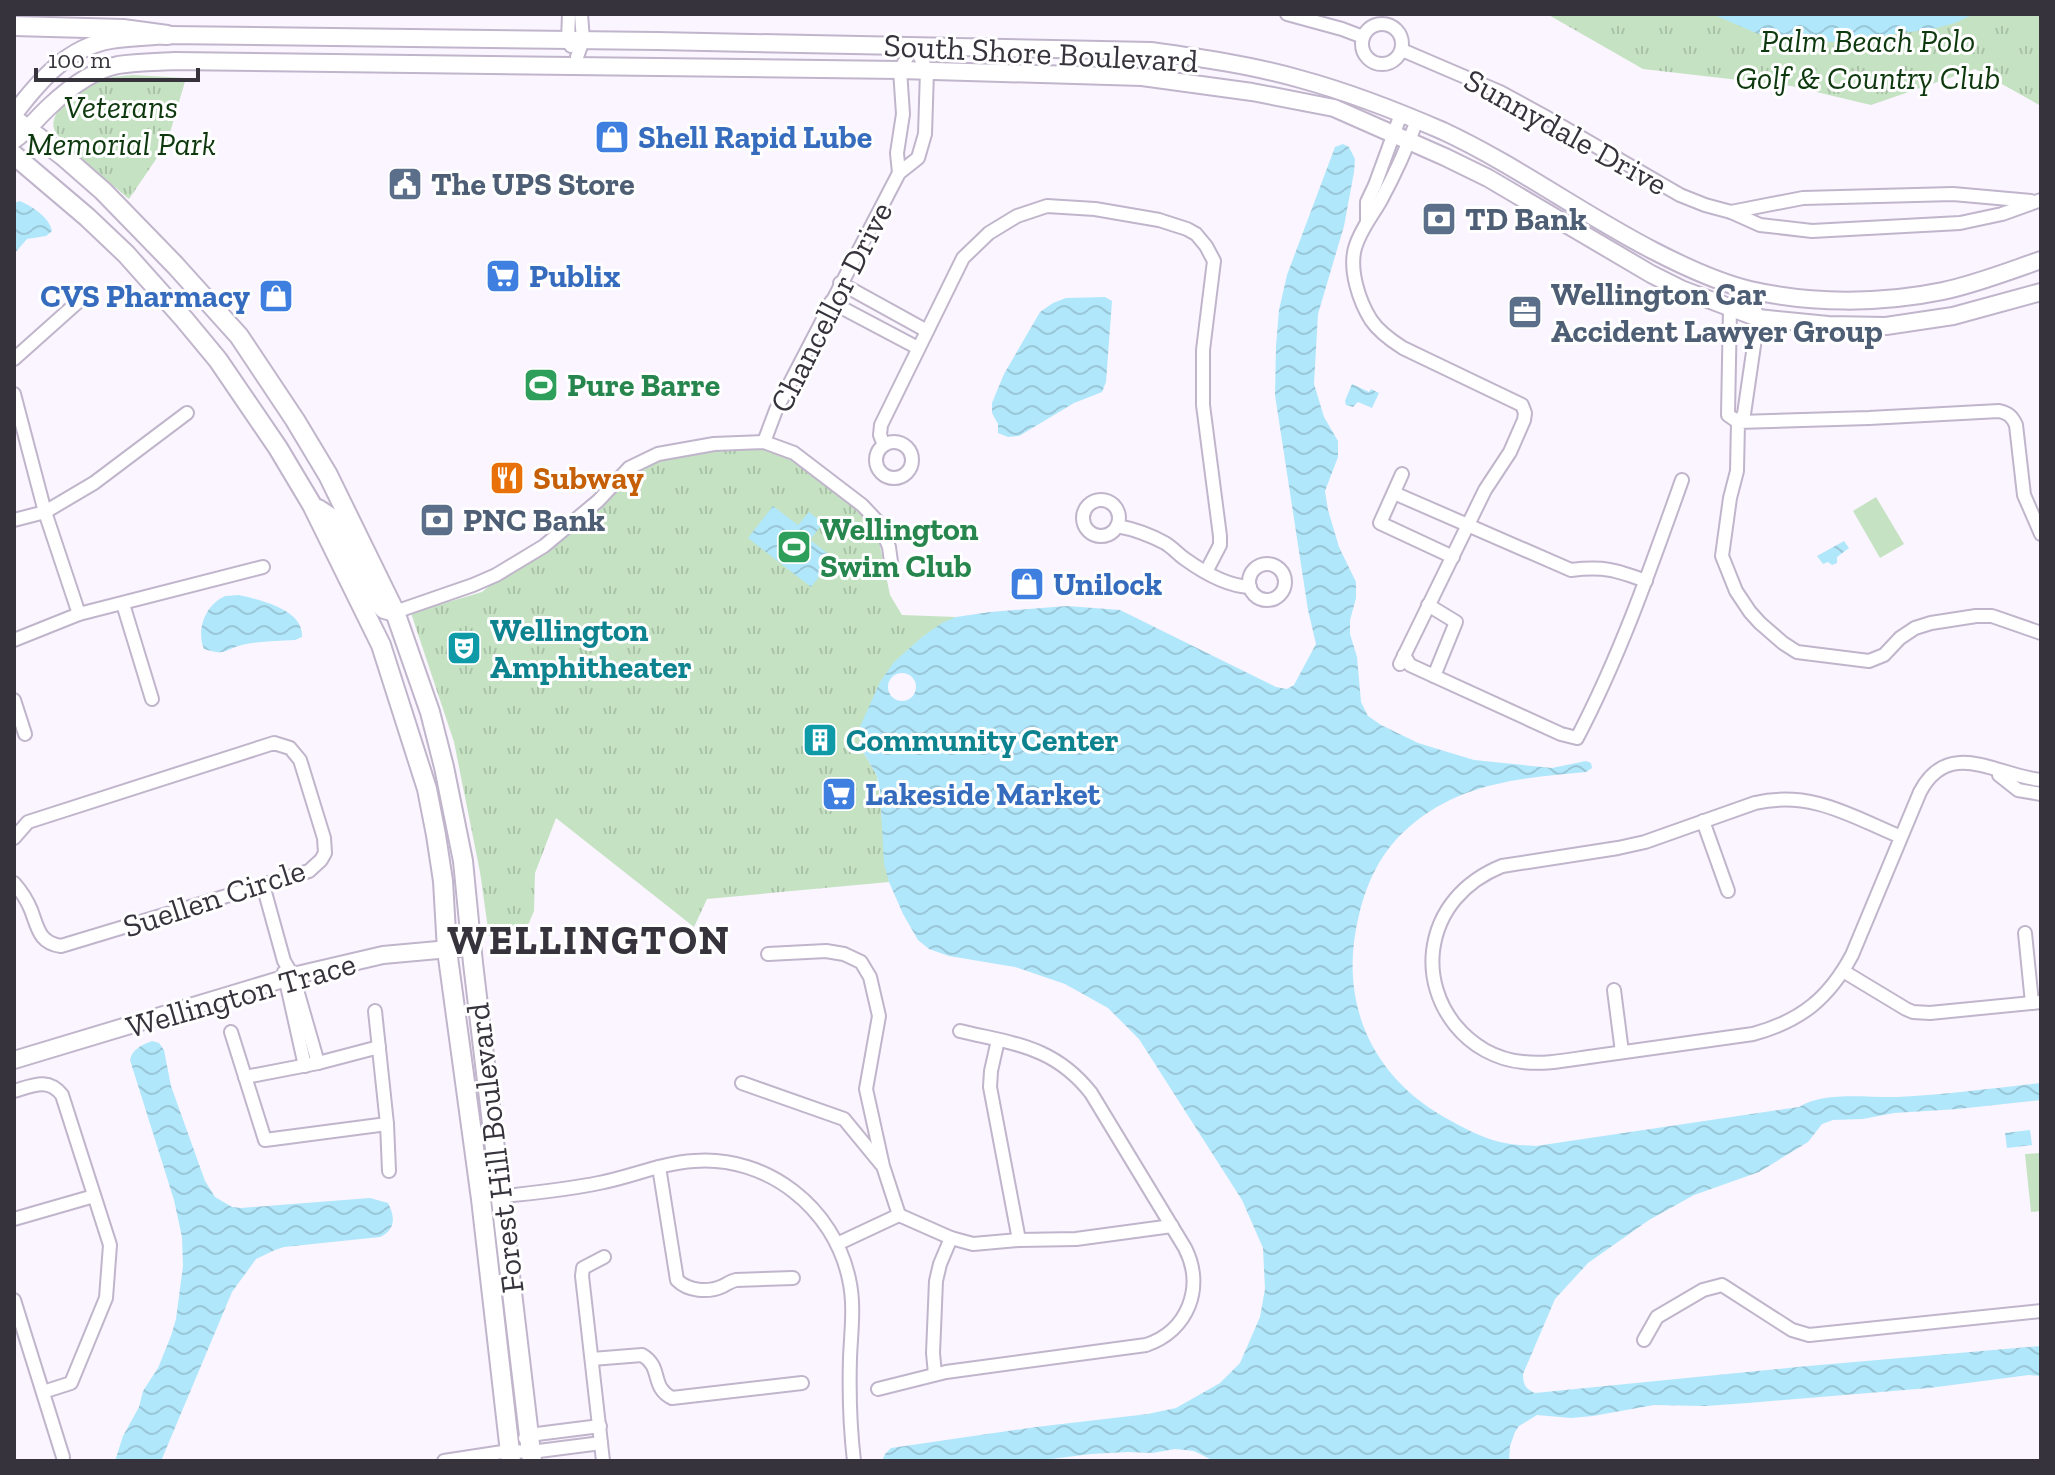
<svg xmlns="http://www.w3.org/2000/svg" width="2055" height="1475" viewBox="0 0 2055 1475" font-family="'Zilla Slab',serif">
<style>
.green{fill:#c5e2c2}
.park{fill:url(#park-tufts)}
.water{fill:url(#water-waves)}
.pier{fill:#faf5ff}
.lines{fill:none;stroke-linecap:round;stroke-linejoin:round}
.minor-casing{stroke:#c0b5cb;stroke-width:16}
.tertiary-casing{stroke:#c0b5cb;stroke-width:20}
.secondary-casing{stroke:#c0b5cb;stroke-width:22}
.minor{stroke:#fff;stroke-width:12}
.tertiary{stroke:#fff;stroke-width:16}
.secondary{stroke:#fff;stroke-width:18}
.labels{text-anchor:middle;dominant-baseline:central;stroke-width:6;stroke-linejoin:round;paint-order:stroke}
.park-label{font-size:32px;font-style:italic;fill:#0e390e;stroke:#fff}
.street-label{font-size:32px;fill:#37333c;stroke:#fff}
.shop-label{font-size:32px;font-weight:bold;fill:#366cbe;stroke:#fff;text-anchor:start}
.service-label{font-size:32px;font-weight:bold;fill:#4e5e75;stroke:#fff;text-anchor:start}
.leisure-label{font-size:32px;font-weight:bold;fill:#27864d;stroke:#fff;text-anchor:start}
.food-label{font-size:32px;font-weight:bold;fill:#c56008;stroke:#fff;text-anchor:start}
.culture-label{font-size:32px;font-weight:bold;fill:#0d838f;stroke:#fff;text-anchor:start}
.district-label{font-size:40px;font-weight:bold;letter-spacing:2px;fill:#37333c;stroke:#fff}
</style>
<defs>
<pattern id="park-tufts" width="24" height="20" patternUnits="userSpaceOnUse" patternTransform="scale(2)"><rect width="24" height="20" fill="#c5e2c2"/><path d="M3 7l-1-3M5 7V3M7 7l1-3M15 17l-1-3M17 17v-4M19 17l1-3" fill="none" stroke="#aac2a8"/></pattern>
<pattern id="water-waves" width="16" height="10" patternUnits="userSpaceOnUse" patternTransform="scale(2)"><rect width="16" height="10" fill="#b1e7fb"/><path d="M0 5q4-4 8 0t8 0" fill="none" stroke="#99c7d8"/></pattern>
</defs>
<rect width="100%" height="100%" fill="#faf5ff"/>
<g class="green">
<polygon points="1876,497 1904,544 1880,558 1853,511"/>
<polygon points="2041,1153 2041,1211 2031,1212 2025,1154"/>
</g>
<g class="park">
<polygon points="1547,14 2041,14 2041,106 1975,69 1871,105 1791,86 1643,69"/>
<path d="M133,75l53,3 -19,65 -38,56c-14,-13 -68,-55 -74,-68 -10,-23 36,-48 53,-53 8,-2 17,-2 25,-3z"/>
<polygon points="764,442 838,492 877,531 890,595 902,615 956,617 922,637 860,746 877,776 889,882 707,899 694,927 556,818 535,873 534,911 525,932 489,936 480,872 454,742 411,613 482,592 648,455"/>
</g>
<g class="water">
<polygon points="1712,14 1982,14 1972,15 1955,23 1933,29 1831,42 1797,40 1756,33"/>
<path d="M1343,144l6,3 6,12 -1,13 -10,54 -26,88 -4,70 10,33 14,24v16l-13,34 3,19 11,37 17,35v16l-6,22v14l7,23 4,45 7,14 13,9 37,18 56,17 78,8 34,-7 5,2 1,5 -6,4c-64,6 -125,10 -177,55 -27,23 -42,54 -50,88 -21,84 10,159 85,202 18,10 36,20 56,25 11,3 24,3 36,4l263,-39c25,-16 69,-9 98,-10 48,-2 96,-9 144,-14v17l-83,9 -64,4 -31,6 -30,1 -11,4 -14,18 -49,30 -65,23 -45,25 -61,43 -33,36 -32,75c0,10 2,15 12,19l273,-27 233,-20v30l-12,-1 -100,13 -181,15 -43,3 -51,-1 -61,11 -22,2 -34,-3 -18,11 -4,6 -5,14 -1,15h-295l-20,-10 -19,-2 -23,4 -24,-1 -37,2 -56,7h-153l3,-7 6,-6 145,-21 112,-13 28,-6 44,-25 20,-20 20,-46 5,-28 -2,-41 -21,-48 -103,-161 -31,-31 -43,-24 -50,-17 -66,-11 -20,-7 -11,-9 -15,-26 -14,-32 -5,-18 -4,-74 -3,-14 -17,-30 -1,-17 21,-47 14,-20 28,-25 20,-14 14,-6 34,-5 77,-6 53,4 156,77 11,2 7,-4 22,-41 -8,-34 -33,-215 1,-49 3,-36 8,-35 48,-128z"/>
<path d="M20,201c13,6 29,16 32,30l-6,5 -19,3 -13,15v-51z"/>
<polygon points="1105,297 1112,301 1106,382 1102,392 1074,403 1019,436 1008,437 998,433 998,424 992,413 992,403 1004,374 1040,312 1053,303 1066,298"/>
<polygon points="1352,384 1369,392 1371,389 1379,393 1372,408 1358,402 1353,407 1346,405 1345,401"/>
<polygon points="773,506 798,525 809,512 823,523 810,540 834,558 811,587 748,538"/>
<polygon points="1844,541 1849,548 1837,557 1837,563 1832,565 1828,562 1823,564 1817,556"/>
<path d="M239,595c21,5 65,14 63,42l-7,3c-17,1 -36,1 -53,5 -19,5 -15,11 -38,4 -8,-19 1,-44 21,-53 1,0 13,-1 14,-1z"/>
<path d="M152,1041l7,2 5,7 7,36 34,95 10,16 17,10 9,1 129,-10 18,5c7,13 8,27 -8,34l-96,10 -9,3 -19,9 -24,33 -71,169h-46l8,-25 16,-29 4,-16 15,-23 13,-32 5,-17 7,-53 -1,-29 -8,-37 -44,-140c2,-11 12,-15 22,-19z"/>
<polygon points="2030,1130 2032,1145 2007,1148 2005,1133"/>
</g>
<circle class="pier" cx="902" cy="687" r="14"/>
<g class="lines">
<g class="minor-casing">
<g id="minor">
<polyline points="569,14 568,40 571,46"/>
<polyline points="1287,14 1342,29 1363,37"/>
<circle cx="1382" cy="44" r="20"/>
<polyline points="1402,50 1500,92 1544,116 1680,195 1705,205 1731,212 1760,225 1812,231 1960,223 2002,214 2041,200"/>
<polyline points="577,66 577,57 583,40 581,14"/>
<polyline points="899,173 897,153 903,114 900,70 914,45"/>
<polyline points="1731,212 1803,198 1953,194 2031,201"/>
<polyline points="1367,220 1367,202 1375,185 1401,114"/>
<polyline points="840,283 927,331"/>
<polygon points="1748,289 1758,318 1744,414 1738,422 1728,415 1730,308"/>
<polyline points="831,302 918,348"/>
<polyline points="14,359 79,301"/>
<polyline points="14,394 45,512 79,614"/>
<circle cx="894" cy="460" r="18"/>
<polyline points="764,442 776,410 899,173 918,158 925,134 927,71 914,45"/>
<polyline points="884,445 880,435 881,425 963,258 989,233 1017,216 1047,206 1095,209 1159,220 1187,229 1196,234 1206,246 1214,261 1203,350 1203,405 1220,536 1220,545 1206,572"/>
<polyline points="1402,474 1380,523 1453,557"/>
<path d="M1394,493l177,77c33,-4 45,0 75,11"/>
<circle cx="1101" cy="518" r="18"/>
<polyline points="14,520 45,512 94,483 187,413"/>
<path d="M1117,526c17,3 33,9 48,17 8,5 13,11 20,16 18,13 43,27 65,28"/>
<path d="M2041,534l-17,-39 -8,-70c-4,-9 -8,-12 -17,-14l-130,7 -131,4 -1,49 -7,27 -8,58 14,35 14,21 10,11 23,20 14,9 72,9 15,-6 16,-17 15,-10 16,-5 45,-7h16l49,17"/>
<circle cx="1267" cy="582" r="18"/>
<polyline points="123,604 152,699"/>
<polyline points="1428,605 1456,622 1434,676"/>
<polyline points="395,612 473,585 496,575 544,546 598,501 629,468 658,454 714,444 764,442 794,453 862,505 879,523 889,547 892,569"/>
<polyline points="14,640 79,614 263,567"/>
<path d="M1404,655l6,10 151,69 16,4c43,-82 74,-171 105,-258"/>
<path d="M1400,664l85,-174 25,-38 14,-32 1,-7 -3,-8 -119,-57c-11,-7 -24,-16 -32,-28 -12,-19 -22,-50 -16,-72 5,-18 17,-32 26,-48 14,-26 26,-52 36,-80"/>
<polyline points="14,700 25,734"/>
<polyline points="1999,775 2018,790 2041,794"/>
<polyline points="1703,821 1728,891"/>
<path d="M1901,837c-50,-21 -90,-47 -146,-34l-110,39 -27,6 -116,18c-37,15 -64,44 -69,85 -6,54 35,106 90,111 24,3 49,-3 73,-6 52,-7 105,-15 157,-22 48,-13 76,-36 99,-79l68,-163c29,-55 77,-16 121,-12"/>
<path d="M14,838l14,-16 246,-79 16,5 10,12 24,78 1,15 -4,7 -12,11 -248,75c-22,-3 -23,-18 -30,-36 -4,-10 -10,-19 -17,-27"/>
<polyline points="263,885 284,961 293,976 318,1063"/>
<polyline points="2025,933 2032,1003"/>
<polyline points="768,954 826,951 844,954 861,962 870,977 879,1016 866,1089 883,1166 899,1215"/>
<polyline points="1843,971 1906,1009 1913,1012 1930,1013 2041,1002"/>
<polyline points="284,972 305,1066"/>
<polyline points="1614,990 1622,1052"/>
<polyline points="375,1011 387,1124 389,1171"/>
<polyline points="231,1032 265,1140 387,1124"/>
<polyline points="998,1040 991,1071 990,1087 1019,1240"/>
<polyline points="245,1077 318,1063 379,1047"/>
<polyline points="742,1083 844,1119 881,1164"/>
<path d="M14,1091c18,-5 34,-14 48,4l48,150 -4,53 -35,85 -28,9"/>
<path d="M659,1167l18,113c11,11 31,13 46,6 4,-2 8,-5 13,-6l57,-2"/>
<path d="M496,1197c35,-4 69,-7 103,-14 32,-6 62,-20 95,-22 73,-6 140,47 155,118 6,26 2,53 1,79 -1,34 0,69 4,103"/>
<polyline points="14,1219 94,1196"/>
<polyline points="837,1244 899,1215 951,1238 973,1244 1019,1240 1076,1239 1172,1226"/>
<polyline points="14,1300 63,1457"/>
<polyline points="1644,1340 1657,1317 1703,1290 1722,1285 1792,1330 1809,1335 2041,1311"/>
<path d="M592,1359l50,-4c21,12 8,32 30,43l130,-15"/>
<polyline points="935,1374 933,1353 936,1281 940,1264 951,1238"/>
<path d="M878,1389l68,-17 200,-27c42,-14 59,-58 39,-97l-94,-155c-37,-47 -77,-49 -131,-62"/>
<polyline points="525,1438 529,1435 600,1426"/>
<polyline points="444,1461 509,1451 531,1452 601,1443"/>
<polyline points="603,1461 582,1276 583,1268 604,1257"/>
</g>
</g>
<g class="tertiary-casing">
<g id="tertiary">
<path d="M14,114c25,-33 54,-67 97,-74 18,-3 38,-3 56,-5l490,6 494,10c50,7 100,14 149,28 48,13 97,32 143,52 73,34 139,83 211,120 29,15 63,31 96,39 62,14 130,14 193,1 33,-7 66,-20 98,-31"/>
<path d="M14,140c14,-10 23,-22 36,-34 19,-18 43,-36 68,-41 18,-3 38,-3 56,-4l726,9 242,7 110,15 82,16 111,49 43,21 163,96 30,15 77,29 70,7 58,1 67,-10 88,-24"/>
<polyline points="14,1060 293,976 383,955 471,947"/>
</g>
</g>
<g class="secondary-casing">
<g id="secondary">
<polyline points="14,26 123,29 167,35"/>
<polyline points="14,119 63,156 103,191 175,265 239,336 295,420 328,475 395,612 430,712 444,767 463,861 473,963 532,1461"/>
<polyline points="14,155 87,217 126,254 184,319 218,360 278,448 312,505 381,645 427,789 436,835 443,881 447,950 481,1199 511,1461"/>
<polyline points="318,509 330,517 339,528 373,597 384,609 395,612"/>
</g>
</g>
<use href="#minor" class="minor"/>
<use href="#tertiary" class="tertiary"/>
<use href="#secondary" class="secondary"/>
</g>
<defs>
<g id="shop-square" transform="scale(1.8)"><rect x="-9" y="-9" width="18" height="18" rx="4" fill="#3f7fe0" stroke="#fff"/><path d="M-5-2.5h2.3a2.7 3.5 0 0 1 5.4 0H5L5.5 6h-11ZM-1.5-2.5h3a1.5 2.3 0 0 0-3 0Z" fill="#fff"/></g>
<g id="civic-square" transform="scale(1.8)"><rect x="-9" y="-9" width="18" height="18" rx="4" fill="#5c6f8a" stroke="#fff"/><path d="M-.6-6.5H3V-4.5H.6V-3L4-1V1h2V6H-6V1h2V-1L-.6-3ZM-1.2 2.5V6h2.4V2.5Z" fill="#fff"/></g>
<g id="bank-square" transform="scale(1.8)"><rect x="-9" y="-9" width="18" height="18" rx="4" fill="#5c6f8a" stroke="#fff"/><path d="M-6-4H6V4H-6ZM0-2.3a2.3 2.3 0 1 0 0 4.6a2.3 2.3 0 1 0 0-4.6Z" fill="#fff"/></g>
<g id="supermarket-square" transform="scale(1.8)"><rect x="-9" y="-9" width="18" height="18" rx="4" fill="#3f7fe0" stroke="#fff"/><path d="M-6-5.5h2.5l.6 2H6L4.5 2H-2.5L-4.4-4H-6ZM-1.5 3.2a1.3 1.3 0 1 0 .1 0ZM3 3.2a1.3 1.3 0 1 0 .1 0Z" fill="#fff"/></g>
<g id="office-square" transform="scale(1.8)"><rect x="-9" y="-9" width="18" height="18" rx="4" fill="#5c6f8a" stroke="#fff"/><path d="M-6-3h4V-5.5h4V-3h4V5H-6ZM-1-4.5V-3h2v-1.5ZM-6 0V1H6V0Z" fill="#fff"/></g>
<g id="stadium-square" transform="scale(1.8)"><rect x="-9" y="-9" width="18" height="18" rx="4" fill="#2e9e5b" stroke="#fff"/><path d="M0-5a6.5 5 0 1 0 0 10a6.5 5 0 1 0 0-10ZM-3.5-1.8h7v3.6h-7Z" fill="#fff"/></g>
<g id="restaurant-square" transform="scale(1.8)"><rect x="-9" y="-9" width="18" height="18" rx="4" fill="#e8710a" stroke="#fff"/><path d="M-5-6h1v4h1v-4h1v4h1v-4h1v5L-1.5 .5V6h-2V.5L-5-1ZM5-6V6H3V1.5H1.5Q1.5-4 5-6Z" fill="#fff"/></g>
<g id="theatre-square" transform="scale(1.8)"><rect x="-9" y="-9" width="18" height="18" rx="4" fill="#0f9aa8" stroke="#fff"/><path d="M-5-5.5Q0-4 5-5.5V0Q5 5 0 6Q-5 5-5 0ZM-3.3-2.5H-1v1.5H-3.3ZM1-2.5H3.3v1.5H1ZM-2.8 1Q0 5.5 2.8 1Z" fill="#fff"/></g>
<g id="building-square" transform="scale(1.8)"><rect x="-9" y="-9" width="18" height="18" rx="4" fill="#0f9aa8" stroke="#fff"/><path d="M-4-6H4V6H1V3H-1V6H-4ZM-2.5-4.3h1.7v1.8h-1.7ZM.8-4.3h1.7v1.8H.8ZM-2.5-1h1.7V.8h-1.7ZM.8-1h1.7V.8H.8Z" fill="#fff"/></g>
</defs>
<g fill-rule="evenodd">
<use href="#shop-square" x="612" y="137"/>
<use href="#civic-square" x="405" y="184"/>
<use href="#bank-square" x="1439" y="219"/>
<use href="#supermarket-square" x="503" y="276"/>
<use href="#shop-square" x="276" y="296"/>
<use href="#office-square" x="1525" y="312"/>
<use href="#stadium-square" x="541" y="385"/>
<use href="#restaurant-square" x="507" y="478"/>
<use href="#bank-square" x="437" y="520"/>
<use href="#stadium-square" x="794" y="547"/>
<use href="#shop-square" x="1027" y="584"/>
<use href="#theatre-square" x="464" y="648"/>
<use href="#building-square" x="820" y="740"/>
<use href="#supermarket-square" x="839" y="794"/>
</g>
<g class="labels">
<g class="park-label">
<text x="1868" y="41">Palm Beach Polo<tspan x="1868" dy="37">Golf &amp; Country Club</tspan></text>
<text x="121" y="107">Veterans<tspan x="121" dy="37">Memorial Park</tspan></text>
</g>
<g class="street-label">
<text transform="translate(1041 53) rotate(3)">South Shore Boulevard</text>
<text transform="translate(1566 132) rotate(29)">Sunnydale Drive</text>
<text transform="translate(831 307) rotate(-63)">Chancellor Drive</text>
<text transform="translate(214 898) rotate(-18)">Suellen Circle</text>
<text transform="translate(241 995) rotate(-16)">Wellington Trace</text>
<text transform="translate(495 1148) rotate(-97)">Forest Hill Boulevard</text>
</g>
<g class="shop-label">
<text x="638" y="137">Shell Rapid Lube</text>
<text x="529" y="276">Publix</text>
<text x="250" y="296" text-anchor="end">CVS Pharmacy</text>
<text x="1053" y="584">Unilock</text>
<text x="865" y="794">Lakeside Market</text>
</g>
<g class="service-label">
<text x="431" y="184">The UPS Store</text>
<text x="1465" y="219">TD Bank</text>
<text x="1551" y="294">Wellington Car<tspan x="1551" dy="37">Accident Lawyer Group</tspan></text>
<text x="463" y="520">PNC Bank</text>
</g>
<g class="leisure-label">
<text x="567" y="385">Pure Barre</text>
<text x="820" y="529">Wellington<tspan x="820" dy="37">Swim Club</tspan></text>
</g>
<g class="food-label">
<text x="533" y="478">Subway</text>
</g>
<g class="culture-label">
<text x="490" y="630">Wellington<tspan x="490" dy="37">Amphitheater</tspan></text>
<text x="846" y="740">Community Center</text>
</g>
<g class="district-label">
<text x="589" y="940">WELLINGTON</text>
</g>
</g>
<rect width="2055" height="1475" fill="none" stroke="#37333c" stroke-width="32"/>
<path d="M36 68v12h162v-12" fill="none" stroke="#37333c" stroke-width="4"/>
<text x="48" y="68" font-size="24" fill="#37333c" stroke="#ffffff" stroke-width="6" paint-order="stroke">100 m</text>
</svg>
